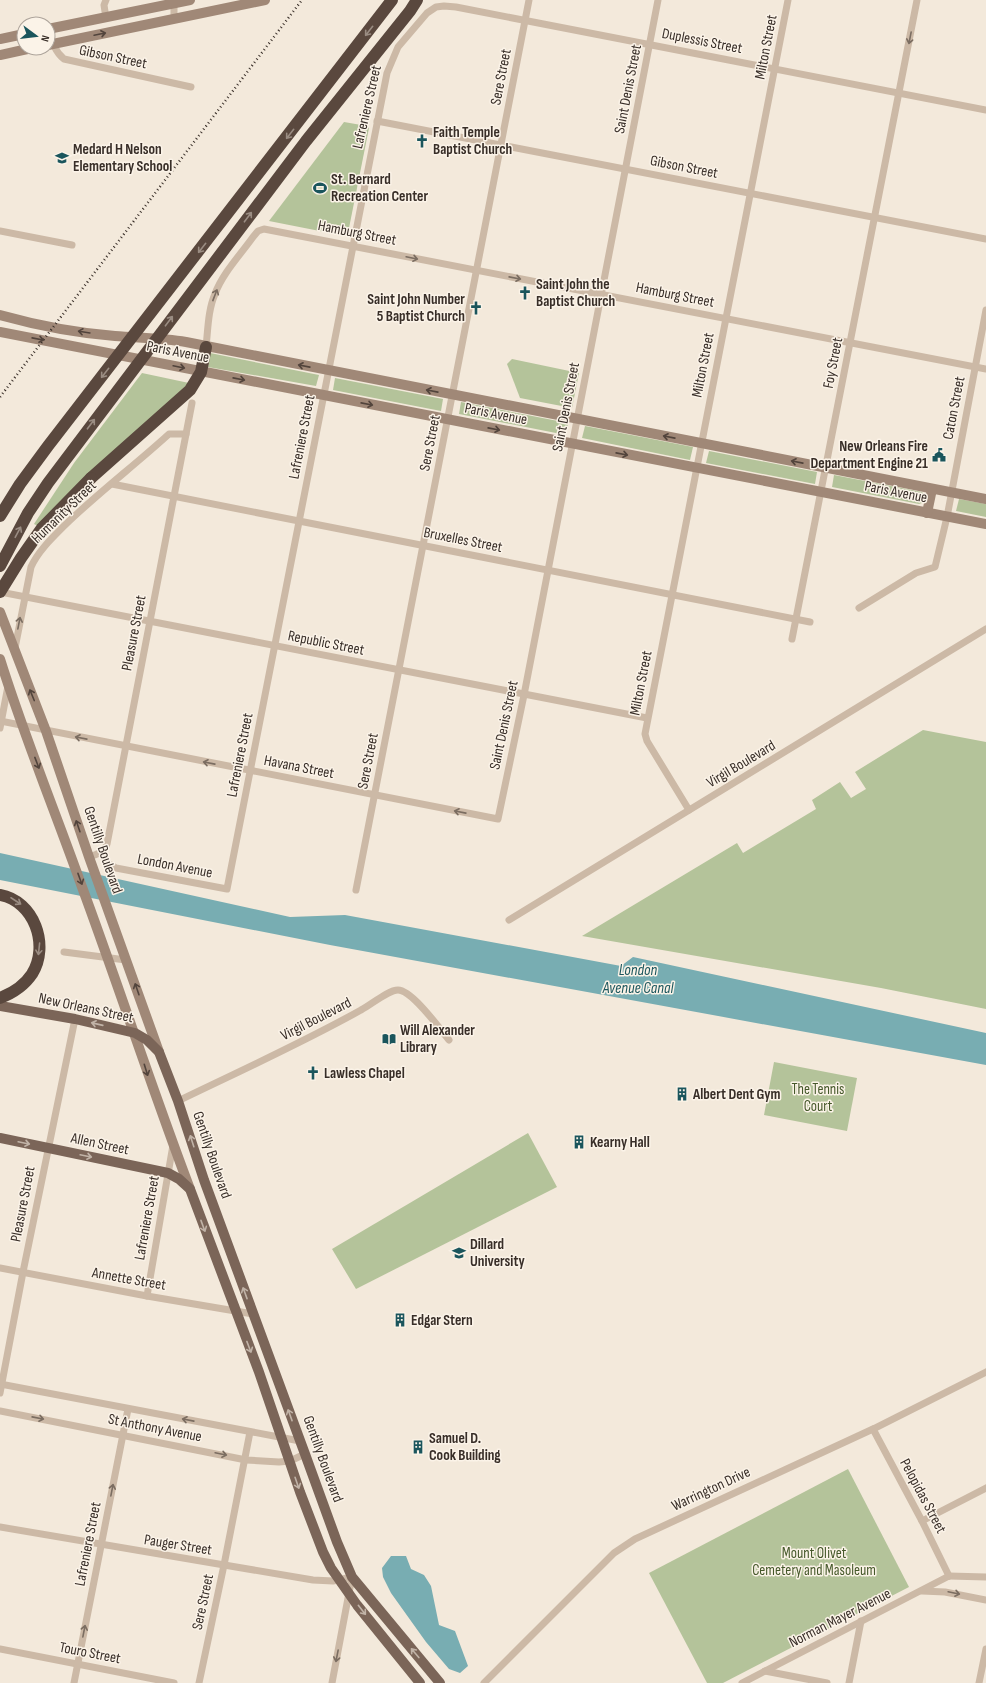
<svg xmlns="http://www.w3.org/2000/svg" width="986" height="1683" viewBox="0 0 986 1683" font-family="'Sofia Sans Condensed',sans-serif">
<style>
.green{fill:#b4c39a}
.water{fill:#78adb2}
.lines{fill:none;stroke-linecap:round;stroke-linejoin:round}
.street{stroke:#ccb9a6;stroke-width:7}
.secondary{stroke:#a08877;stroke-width:10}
.primary{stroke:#7b6558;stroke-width:10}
.highway{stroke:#5a483e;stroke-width:12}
.rail{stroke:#382e28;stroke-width:2.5;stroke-dasharray:1 3;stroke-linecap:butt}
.highway-bridge{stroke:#5a483e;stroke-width:12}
.oneway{stroke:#9a8c82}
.oneway2{stroke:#52443c}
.oneway3{stroke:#7b6d61}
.oneway4{stroke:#c1b3a7}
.labels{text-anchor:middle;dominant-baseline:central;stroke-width:3;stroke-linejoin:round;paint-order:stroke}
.street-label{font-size:15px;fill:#382e28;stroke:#fbf3e8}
.poi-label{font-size:15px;font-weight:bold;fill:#382e28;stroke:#fbf3e8;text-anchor:start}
.park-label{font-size:15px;fill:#45582a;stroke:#fbf3e8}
.water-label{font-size:16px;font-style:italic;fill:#1a555c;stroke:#fbf3e8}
</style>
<rect width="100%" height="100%" fill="#f3e9db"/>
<g class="green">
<polygon points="344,122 367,126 369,128 348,233 345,236 269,221"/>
<polygon points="210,353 319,375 316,386 208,367"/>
<polygon points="512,359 579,373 572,408 520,398 507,364"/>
<polygon points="142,373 189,383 38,526 34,524 74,463"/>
<polygon points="335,378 443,399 441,411 333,390"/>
<polygon points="461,402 568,423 566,435 459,414"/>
<polygon points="585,426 693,447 690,460 582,438"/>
<polygon points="709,451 817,472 815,484 706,463"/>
<polygon points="834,475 922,492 924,495 922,503 919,504 832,487"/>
<polygon points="959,499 986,504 986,517 956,511"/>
<polygon points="923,730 986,742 986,1009 881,988 582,936 737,843 743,853 816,809 812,800 840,782 851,798 866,789 855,772"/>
<polygon points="774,1062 857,1078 847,1131 764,1115"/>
<polygon points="528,1133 557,1187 356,1289 332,1249"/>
<polygon points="848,1469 909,1587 723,1683 707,1683 649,1573"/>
</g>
<g class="water">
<polygon points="0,853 290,917 345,915 621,966 633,957 986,1033 986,1065 330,945 0,880"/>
<polygon points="391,1556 406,1556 411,1569 424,1575 431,1586 439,1625 455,1631 468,1666 460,1673 449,1669 426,1642 391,1593 383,1577 382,1568"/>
</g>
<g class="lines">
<g class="street">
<polyline points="106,18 104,5 106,0"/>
<polyline points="174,19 174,0"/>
<path d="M49,29c3,11 5,22 15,30l127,28"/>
<polyline points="377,121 986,239"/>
<polyline points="0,231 72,245"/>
<path d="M206,347c2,-18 2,-37 9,-53 7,-20 26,-40 38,-57l5,-6 6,-2 722,140"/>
<polyline points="112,484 810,622"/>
<polyline points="0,592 647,718"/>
<polyline points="859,608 916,573 935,567 947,517 986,310"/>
<polyline points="792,639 917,0"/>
<path d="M15,648l16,-81c7,-16 22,-30 34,-42 33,-32 70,-60 104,-91h17"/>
<polyline points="0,721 498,819 524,695 658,0"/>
<polyline points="0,728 8,686"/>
<polyline points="689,810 647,741 645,734 788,0"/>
<polyline points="102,853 106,862 116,868 227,889 387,73 398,47 427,13 436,7 444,6 456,7 986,110"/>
<path d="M89,857c8,-3 15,-4 18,-13l85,-441"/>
<polyline points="356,890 529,0"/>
<polyline points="509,920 986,629"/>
<polyline points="64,952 126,960"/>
<path d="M178,1101c62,-30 124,-58 183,-91 10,-5 27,-20 37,-20 14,0 42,39 51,50"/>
<polyline points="0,1268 147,1296 253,1314"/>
<polyline points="147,1296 173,1145"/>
<polyline points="0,1384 300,1441"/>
<polyline points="0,1393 23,1272 75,1019"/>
<polyline points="0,1411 246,1460 279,1462 290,1461 305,1454"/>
<polyline points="873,1429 922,1521 949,1576"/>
<polyline points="922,1521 986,1488"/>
<polyline points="0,1527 313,1580 333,1581 352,1577 332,1683"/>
<polyline points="949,1576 986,1577"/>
<polyline points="922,1591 945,1592 986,1600"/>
<polyline points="0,1649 174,1683"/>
<polyline points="765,1671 827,1683"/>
<polyline points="74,1683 128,1409"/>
<polyline points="199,1683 224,1565 250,1432"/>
<polyline points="484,1683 614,1553 635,1539 873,1429 986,1372"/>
<polyline points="742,1683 949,1576"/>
<polyline points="849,1683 861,1621"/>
<polyline points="979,1683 986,1649"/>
</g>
<g class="secondary">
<polyline points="48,29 190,0"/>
<polyline points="0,39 24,34"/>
<polyline points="48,45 265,0"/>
<polyline points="0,55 32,48"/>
<path d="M0,315c36,10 78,18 115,21 24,2 47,2 71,6l800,157"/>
<polyline points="0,332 986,524"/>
<polyline points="927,513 932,489"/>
<polyline points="0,612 46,731 89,857 159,1052"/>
<path d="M0,659c24,77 55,152 82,228 37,100 70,202 108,302"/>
</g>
<g class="primary">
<polyline points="0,1006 75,1019 135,1033 147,1040 159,1052 178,1101 204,1180 305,1454 337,1542 352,1577 440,1683"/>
<polyline points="0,1138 168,1173 179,1179 190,1189 259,1372 300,1492 323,1552 331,1568 357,1605 420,1683"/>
</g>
<g class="highway">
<polyline points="91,478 190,390 201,372 206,347"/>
<path d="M0,895c34,6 50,50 32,79 -8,12 -19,19 -32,24"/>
</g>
<polyline class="rail" points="0,397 302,0"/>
<g class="highway-bridge">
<polyline points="0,516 20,484 48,446 392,0"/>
<polyline points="0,566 28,513 48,483 306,141 410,11 417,0"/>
<polyline points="0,592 21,558 42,528 91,478"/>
</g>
</g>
<defs><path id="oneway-shaft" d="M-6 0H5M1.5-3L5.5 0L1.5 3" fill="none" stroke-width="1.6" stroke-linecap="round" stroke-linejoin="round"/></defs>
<g class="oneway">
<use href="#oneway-shaft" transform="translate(369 31) rotate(128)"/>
<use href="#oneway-shaft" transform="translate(290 134) rotate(128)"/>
<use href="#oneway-shaft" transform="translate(248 217) rotate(-53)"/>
<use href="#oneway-shaft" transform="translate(202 248) rotate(128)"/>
<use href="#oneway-shaft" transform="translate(169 321) rotate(-53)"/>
<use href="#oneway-shaft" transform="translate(105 373) rotate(128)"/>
<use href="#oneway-shaft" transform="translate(91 424) rotate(-53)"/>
<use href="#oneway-shaft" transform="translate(18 532) rotate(-62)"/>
<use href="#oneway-shaft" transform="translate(16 901) rotate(33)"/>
<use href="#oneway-shaft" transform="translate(39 949) rotate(96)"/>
</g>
<g class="oneway2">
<use href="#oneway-shaft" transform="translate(100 34) rotate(-12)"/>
<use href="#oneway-shaft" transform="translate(84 332) rotate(-171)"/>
<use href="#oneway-shaft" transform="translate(38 339) rotate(11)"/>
<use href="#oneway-shaft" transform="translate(304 366) rotate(-169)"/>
<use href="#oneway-shaft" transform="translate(179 367) rotate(12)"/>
<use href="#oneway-shaft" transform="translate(239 379) rotate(11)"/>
<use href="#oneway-shaft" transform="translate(432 391) rotate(-169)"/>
<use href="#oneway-shaft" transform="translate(367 404) rotate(11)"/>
<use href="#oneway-shaft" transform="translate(494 429) rotate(11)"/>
<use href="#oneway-shaft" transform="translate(669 437) rotate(-169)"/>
<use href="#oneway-shaft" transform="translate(622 454) rotate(11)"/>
<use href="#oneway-shaft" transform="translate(797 462) rotate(-169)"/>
<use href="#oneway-shaft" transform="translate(32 695) rotate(-112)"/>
<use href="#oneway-shaft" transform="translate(37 763) rotate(69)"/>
<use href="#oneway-shaft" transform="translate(78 826) rotate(-109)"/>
<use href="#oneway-shaft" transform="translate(80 879) rotate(70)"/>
<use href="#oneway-shaft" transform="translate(137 989) rotate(-109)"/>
<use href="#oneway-shaft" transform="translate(146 1070) rotate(73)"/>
</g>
<g class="oneway3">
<use href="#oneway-shaft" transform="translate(910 38) rotate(101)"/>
<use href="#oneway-shaft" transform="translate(412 258) rotate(12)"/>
<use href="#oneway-shaft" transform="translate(515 278) rotate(11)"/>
<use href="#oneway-shaft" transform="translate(215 295) rotate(-69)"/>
<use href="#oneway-shaft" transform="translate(19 623) rotate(-79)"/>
<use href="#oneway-shaft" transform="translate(81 738) rotate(-169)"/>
<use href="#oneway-shaft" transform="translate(209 763) rotate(-169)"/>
<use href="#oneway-shaft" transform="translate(460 812) rotate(-169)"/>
<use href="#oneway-shaft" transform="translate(38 1418) rotate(11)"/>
<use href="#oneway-shaft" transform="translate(188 1420) rotate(-169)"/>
<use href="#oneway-shaft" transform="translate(221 1454) rotate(12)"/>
<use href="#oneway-shaft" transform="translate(112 1490) rotate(-79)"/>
<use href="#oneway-shaft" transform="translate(954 1593) rotate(12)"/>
<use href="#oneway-shaft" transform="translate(84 1631) rotate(-79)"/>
<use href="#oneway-shaft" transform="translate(337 1656) rotate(101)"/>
</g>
<g class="oneway4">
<use href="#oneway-shaft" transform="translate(97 1024) rotate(-167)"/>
<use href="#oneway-shaft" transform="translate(192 1141) rotate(-108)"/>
<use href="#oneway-shaft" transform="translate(24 1143) rotate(12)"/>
<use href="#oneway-shaft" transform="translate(86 1156) rotate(12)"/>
<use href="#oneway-shaft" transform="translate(203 1226) rotate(70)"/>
<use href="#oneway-shaft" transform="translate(245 1293) rotate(-110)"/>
<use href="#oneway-shaft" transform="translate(249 1347) rotate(69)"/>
<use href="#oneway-shaft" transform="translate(290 1415) rotate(-110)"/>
<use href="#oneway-shaft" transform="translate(297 1483) rotate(71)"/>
<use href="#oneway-shaft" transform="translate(362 1610) rotate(52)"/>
<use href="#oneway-shaft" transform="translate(415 1653) rotate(-130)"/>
</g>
<defs>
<g id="church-bare" transform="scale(1.08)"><path d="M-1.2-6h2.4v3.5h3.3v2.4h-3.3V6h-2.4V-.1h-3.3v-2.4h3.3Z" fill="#1a555c" stroke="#fbf3e8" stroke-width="2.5" paint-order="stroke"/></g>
<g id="school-bare" transform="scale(1.08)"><path d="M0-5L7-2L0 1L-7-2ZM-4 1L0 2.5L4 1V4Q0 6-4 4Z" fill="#1a555c" stroke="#fbf3e8" stroke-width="2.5" paint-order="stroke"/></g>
<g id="stadium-bare" transform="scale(1.08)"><path d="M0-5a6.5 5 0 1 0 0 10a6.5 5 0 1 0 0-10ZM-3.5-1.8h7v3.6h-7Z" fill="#1a555c" stroke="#fbf3e8" stroke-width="2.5" paint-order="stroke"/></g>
<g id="civic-bare" transform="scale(1.08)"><path d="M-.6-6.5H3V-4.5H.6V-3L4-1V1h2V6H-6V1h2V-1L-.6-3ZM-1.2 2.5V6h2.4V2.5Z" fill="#1a555c" stroke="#fbf3e8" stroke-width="2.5" paint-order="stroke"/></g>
<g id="library-bare" transform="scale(1.08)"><path d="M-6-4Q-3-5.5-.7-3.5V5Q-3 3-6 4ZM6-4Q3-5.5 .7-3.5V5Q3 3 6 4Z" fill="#1a555c" stroke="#fbf3e8" stroke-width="2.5" paint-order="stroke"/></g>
<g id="building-bare" transform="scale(1.08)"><path d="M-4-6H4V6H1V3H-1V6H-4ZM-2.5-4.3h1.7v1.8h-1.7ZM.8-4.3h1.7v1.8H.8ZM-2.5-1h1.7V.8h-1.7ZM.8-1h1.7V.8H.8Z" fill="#1a555c" stroke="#fbf3e8" stroke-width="2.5" paint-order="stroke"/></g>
<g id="university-bare" transform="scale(1.08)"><path d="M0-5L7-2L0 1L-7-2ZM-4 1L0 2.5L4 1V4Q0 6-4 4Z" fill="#1a555c" stroke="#fbf3e8" stroke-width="2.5" paint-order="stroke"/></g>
</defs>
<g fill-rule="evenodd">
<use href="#church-bare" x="422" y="141"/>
<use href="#school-bare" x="62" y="158"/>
<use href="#stadium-bare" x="320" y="188"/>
<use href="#church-bare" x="525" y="293"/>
<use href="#church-bare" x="476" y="308"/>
<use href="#civic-bare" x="939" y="455"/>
<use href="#library-bare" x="389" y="1039"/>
<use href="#church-bare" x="313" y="1073"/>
<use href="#building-bare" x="682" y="1094"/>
<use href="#building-bare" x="579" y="1142"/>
<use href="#university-bare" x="459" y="1253"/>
<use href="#building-bare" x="400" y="1320"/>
<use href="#building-bare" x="418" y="1447"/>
</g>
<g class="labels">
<g class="street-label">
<text transform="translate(702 41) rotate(11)">Duplessis Street</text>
<text transform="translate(766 47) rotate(-79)">Milton Street</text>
<text transform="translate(113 57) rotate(12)">Gibson Street</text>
<text transform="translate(501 77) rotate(-79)">Sere Street</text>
<text transform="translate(628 89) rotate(-79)">Saint Denis Street</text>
<text transform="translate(367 107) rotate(-77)">Lafreniere Street</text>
<text transform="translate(684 167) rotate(11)">Gibson Street</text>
<text transform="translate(357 233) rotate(11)">Hamburg Street</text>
<text transform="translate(675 295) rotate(11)">Hamburg Street</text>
<text transform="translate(178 352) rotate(11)">Paris Avenue</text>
<text transform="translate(833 363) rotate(-79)">Foy Street</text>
<text transform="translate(703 365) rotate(-79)">Milton Street</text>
<text transform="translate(566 407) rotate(-79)">Saint Denis Street</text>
<text transform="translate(954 408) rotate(-79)">Caton Street</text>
<text transform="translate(496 414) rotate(11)">Paris Avenue</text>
<text transform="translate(302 437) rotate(-79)">Lafreniere Street</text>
<text transform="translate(430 443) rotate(-79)">Sere Street</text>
<text transform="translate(896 492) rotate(11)">Paris Avenue</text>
<text transform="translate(64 512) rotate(-44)">Humanity Street</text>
<text transform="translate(463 540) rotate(11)">Bruxelles Street</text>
<text transform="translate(134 633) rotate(-79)">Pleasure Street</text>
<text transform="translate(326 643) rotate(11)">Republic Street</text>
<text transform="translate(641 683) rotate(-79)">Milton Street</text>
<text transform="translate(504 725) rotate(-78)">Saint Denis Street</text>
<text transform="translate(240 755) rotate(-79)">Lafreniere Street</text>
<text transform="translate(368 761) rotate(-79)">Sere Street</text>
<text transform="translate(741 764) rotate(-31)">Virgil Boulevard</text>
<text transform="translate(299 767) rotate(11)">Havana Street</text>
<text transform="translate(103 850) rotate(71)">Gentilly Boulevard</text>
<text transform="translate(175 866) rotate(11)">London Avenue</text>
<text transform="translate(86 1008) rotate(12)">New Orleans Street</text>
<text transform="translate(316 1019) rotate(-27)">Virgil Boulevard</text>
<text transform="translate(100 1144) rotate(12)">Allen Street</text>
<text transform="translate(212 1155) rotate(71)">Gentilly Boulevard</text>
<text transform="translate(23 1204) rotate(-79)">Pleasure Street</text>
<text transform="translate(147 1218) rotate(-80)">Lafreniere Street</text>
<text transform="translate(129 1279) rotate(10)">Annette Street</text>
<text transform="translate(155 1428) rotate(11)">St Anthony Avenue</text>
<text transform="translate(323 1459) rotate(70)">Gentilly Boulevard</text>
<text transform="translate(711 1489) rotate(-25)">Warrington Drive</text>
<text transform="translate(923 1496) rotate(62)">Pelopidas Street</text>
<text transform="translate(88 1544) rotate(-79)">Lafreniere Street</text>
<text transform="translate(178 1545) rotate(9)">Pauger Street</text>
<text transform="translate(203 1602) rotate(-78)">Sere Street</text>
<text transform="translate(840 1618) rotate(-27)">Norman Mayer Avenue</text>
<text transform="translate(90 1653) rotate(11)">Touro Street</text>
</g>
<g class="poi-label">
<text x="433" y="132">Faith Temple<tspan x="433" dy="17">Baptist Church</tspan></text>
<text x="73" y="149">Medard H Nelson<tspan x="73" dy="17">Elementary School</tspan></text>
<text x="331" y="179">St. Bernard<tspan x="331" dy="17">Recreation Center</tspan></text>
<text x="536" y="284">Saint John the<tspan x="536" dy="17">Baptist Church</tspan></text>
<text x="465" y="299" text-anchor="end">Saint John Number<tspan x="465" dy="17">5 Baptist Church</tspan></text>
<text x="928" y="446" text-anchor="end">New Orleans Fire<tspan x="928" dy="17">Department Engine 21</tspan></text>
<text x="400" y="1030">Will Alexander<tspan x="400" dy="17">Library</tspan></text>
<text x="324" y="1073">Lawless Chapel</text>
<text x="693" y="1094">Albert Dent Gym</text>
<text x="590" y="1142">Kearny Hall</text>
<text x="470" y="1244">Dillard<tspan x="470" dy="17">University</tspan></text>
<text x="411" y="1320">Edgar Stern</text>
<text x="429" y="1438">Samuel D.<tspan x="429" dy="17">Cook Building</tspan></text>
</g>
<g class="park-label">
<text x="818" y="1089">The Tennis<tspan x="818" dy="17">Court</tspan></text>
<text x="814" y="1553">Mount Olivet<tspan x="814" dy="17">Cemetery and Masoleum</tspan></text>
</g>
<g class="water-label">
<text x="638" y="970">London<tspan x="638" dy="18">Avenue Canal</tspan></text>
</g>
</g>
<g transform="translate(36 36) rotate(105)"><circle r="19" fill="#fbf3e8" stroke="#ada49b"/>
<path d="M0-3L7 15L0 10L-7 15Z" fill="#1a555c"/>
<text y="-6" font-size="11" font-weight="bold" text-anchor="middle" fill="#382e28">N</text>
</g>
</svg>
